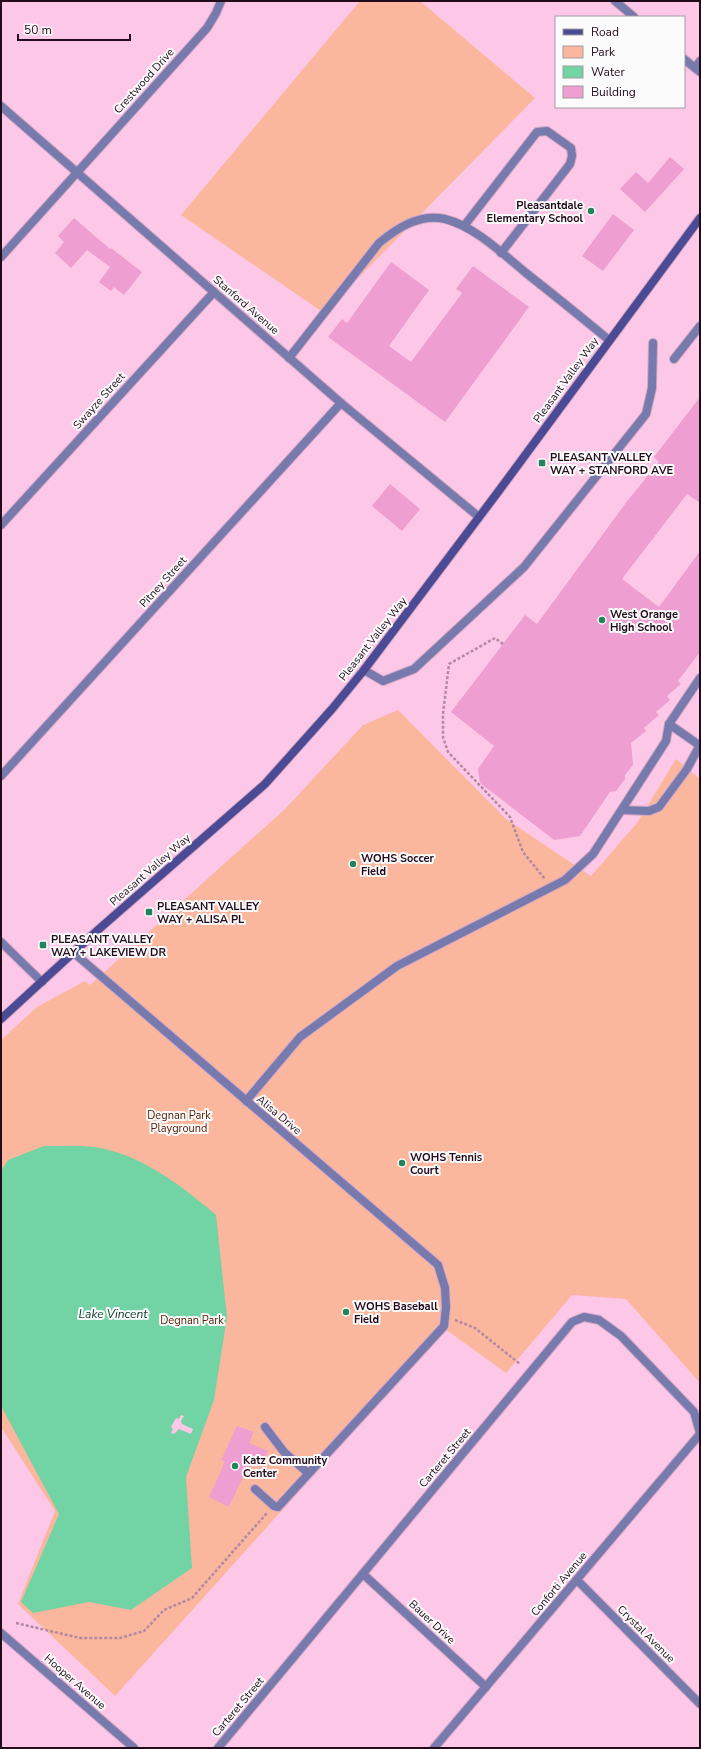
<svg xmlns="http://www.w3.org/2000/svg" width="701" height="1749" viewBox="0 0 701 1749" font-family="'Nunito Sans',sans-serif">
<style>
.green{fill:#fbb79e}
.water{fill:#72d3a4}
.pier{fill:#fdc8e8}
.building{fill:#ee9ed1}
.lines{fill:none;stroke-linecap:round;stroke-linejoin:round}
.service-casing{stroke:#d6a6c3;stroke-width:10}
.minor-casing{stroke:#d6a6c3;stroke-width:10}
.secondary-casing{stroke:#d6a6c3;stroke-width:10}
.path{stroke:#b388a2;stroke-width:2.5;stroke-dasharray:3 2;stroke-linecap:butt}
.service{stroke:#777aad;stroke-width:8}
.minor{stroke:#777aad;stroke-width:8}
.secondary{stroke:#4b4a94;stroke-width:8}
.poi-dot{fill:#23835b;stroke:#fbfbfb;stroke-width:1.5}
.labels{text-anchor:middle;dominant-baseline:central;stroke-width:4;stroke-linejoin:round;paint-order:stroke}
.street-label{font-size:11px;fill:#220b1a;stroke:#fbfbfb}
.poi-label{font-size:11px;font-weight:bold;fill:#220b1a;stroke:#fbfbfb;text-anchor:start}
.park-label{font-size:11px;fill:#521c05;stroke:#fbfbfb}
.water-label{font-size:12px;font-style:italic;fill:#0d3826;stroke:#fbfbfb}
</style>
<rect width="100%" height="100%" fill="#fdc8e8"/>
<g class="green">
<polygon points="360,1 420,1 535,98 324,313 181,215"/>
<polygon points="398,710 506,819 591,876 637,823 676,759 700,779 700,1383 626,1299 572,1295 506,1373 445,1329 115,1696 18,1604 55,1511 1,1427 1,1040 37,1007 85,981 90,985 286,808 363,725"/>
</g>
<path class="water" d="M44,1146c16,0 34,-1 50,1 47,7 87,38 122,68l11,102 -13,83 -28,77 6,91 -61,42 -42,-8 -56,11 -12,-11 38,-88 -58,-108v-235l7,-11z"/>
<polygon class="pier" points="181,1415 184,1416 181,1421 182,1424 193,1429 191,1434 179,1429 174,1434 171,1433 173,1429 171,1427 176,1418 179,1419"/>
<g class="building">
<polygon points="670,157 684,169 645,212 620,189 636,172 648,183"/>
<polygon points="613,214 634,230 603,271 582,256"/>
<polygon points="74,218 110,249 111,248 142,272 124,295 114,287 111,291 99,282 110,267 87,250 71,268 55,253 64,242 58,236"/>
<polygon points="391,262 429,290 389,346 411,362 462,293 456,289 473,266 529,307 445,422 328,337 342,319 347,323"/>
<polygon points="700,397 700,503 687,494 622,579 659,607 700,551 700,652 678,681 681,684 667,696 670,700 656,712 659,715 644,728 646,731 631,743 633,765 625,775 625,779 616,791 610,792 580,836 554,840 480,783 478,769 494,746 451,712 525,615 537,624 628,500 659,462 654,457"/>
<polygon points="390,484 420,509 402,531 372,506"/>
<polygon points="237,1426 254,1432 249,1443 268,1451 261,1468 253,1464 252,1467 248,1466 229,1507 209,1497 225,1462 221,1460"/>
</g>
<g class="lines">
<g class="service-casing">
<g id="service">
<polyline points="695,68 700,61"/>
<polyline points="464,226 537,132 547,131 571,148 572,156 570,164 501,253"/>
<path d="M289,358l90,-115c18,-15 41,-30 66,-24 29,7 58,35 81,54 28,22 55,44 83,67"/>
<polyline points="674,359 700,326"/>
<polyline points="364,670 383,681 414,669 524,567 646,414 652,388 653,343"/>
<polyline points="669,724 699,745"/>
<polyline points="622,810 649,811 659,807 687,769 700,745"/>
<polyline points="246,1101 300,1037 397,966 565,880 593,854 666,741 669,724 700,678"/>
<polyline points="265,1427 284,1452 308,1473"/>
<polyline points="255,1489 274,1506 278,1507 444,1326 446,1307"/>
</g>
</g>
<g class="minor-casing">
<g id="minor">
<polyline points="615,1 634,17"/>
<polyline points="684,59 700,72"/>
<polyline points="1,106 341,403 479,517"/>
<polyline points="1,257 207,28 216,13 221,1"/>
<polyline points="1,525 214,292"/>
<polyline points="1,776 341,403"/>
<polyline points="1,942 42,982"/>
<polyline points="74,953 438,1265 445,1288 446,1307"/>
<polyline points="363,1574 486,1687"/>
<polyline points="577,1580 700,1704"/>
<polyline points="1,1633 134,1748"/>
<polyline points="218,1748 572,1322 584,1317 599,1320 621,1336 694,1412 700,1433"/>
<polyline points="434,1748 700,1434"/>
</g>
</g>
<g class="secondary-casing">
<polyline id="secondary" points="1,1019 99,929 265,784 332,709 364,670 498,492 700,218"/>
</g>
<g class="path">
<polyline points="503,644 495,638 449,664 443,714 443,737 448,752 510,817 523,852 545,879"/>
<polyline points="455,1320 475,1328 520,1364"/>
<polyline points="16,1623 80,1638 120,1638 144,1631 164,1610 192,1598 267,1513"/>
</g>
<use href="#service" class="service"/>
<use href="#minor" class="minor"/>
<use href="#secondary" class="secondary"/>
</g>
<g class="poi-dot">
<circle cx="591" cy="211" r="4"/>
<rect x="538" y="459" width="8" height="8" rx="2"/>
<circle cx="602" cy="620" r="4"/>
<circle cx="353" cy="864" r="4"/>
<rect x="145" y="908" width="8" height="8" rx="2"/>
<rect x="39" y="941" width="8" height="8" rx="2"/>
<circle cx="402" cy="1163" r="4"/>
<circle cx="346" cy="1312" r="4"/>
<circle cx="235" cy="1466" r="4"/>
</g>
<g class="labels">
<g class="street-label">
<text transform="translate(144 81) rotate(-48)">Crestwood Drive</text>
<text transform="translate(246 305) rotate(41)">Stanford Avenue</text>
<text transform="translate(566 380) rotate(-54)">Pleasant Valley Way</text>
<text transform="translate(99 401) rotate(-48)">Swayze Street</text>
<text transform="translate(163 582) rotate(-48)">Pitney Street</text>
<text transform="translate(373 639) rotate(-52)">Pleasant Valley Way</text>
<text transform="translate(150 870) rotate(-41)">Pleasant Valley Way</text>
<text transform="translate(279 1115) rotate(40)">Alisa Drive</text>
<text transform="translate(445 1458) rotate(-50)">Carteret Street</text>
<text transform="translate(559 1584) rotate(-50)">Conforti Avenue</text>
<text transform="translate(432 1622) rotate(43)">Bauer Drive</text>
<text transform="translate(646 1634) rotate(45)">Crystal Avenue</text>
<text transform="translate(75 1682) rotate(41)">Hooper Avenue</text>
<text transform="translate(238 1707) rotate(-50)">Carteret Street</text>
</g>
<g class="poi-label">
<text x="583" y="205" text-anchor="end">Pleasantdale<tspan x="583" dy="13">Elementary School</tspan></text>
<text x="550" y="457">PLEASANT VALLEY<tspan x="550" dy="13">WAY + STANFORD AVE</tspan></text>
<text x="610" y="614">West Orange<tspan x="610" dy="13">High School</tspan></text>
<text x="361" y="858">WOHS Soccer<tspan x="361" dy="13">Field</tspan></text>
<text x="157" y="906">PLEASANT VALLEY<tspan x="157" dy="13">WAY + ALISA PL</tspan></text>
<text x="51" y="939">PLEASANT VALLEY<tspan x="51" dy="13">WAY + LAKEVIEW DR</tspan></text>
<text x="410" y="1157">WOHS Tennis<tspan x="410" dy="13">Court</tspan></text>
<text x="354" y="1306">WOHS Baseball<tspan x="354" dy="13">Field</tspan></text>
<text x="243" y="1460">Katz Community<tspan x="243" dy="13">Center</tspan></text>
</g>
<g class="park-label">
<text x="179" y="1115">Degnan Park<tspan x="179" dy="13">Playground</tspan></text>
<text x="192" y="1320">Degnan Park</text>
</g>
<g class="water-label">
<text x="113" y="1314">Lake Vincent</text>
</g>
</g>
<rect width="701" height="1749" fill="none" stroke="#220b1a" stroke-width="4"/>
<rect x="555" y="16" width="130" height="92" fill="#fbfbfb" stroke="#a49ba1"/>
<rect x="563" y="29" width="20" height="6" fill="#4b4a94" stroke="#a49ba1"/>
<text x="591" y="36" font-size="12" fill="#220b1a">Road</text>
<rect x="563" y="46" width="20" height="12" fill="#fbb79e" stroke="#a49ba1"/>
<text x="591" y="56" font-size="12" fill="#220b1a">Park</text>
<rect x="563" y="66" width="20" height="12" fill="#72d3a4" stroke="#a49ba1"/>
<text x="591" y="76" font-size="12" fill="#220b1a">Water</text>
<rect x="563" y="86" width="20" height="12" fill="#ee9ed1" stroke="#a49ba1"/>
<text x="591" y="96" font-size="12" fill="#220b1a">Building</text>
<path d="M18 34v6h112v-6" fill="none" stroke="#220b1a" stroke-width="2"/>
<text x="24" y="34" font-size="12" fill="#220b1a" stroke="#fbfbfb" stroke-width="3" paint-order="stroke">50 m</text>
</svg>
